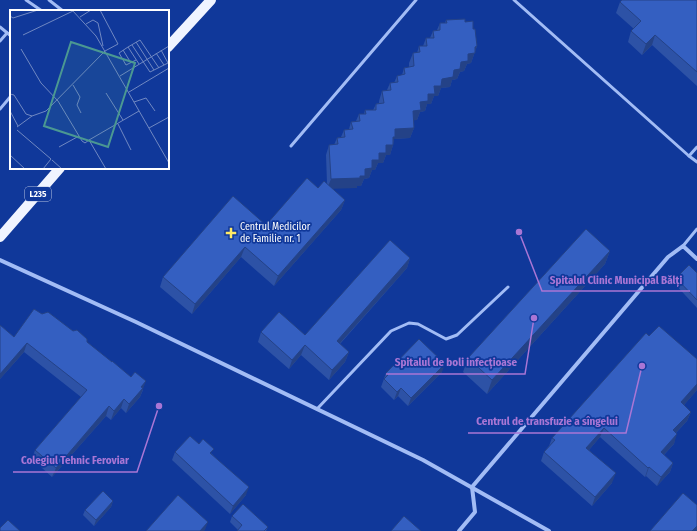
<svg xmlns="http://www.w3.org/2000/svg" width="697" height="531" viewBox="0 0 697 531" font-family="'Fira Sans Condensed',sans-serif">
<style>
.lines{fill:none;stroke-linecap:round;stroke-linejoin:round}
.service{stroke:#a2bcf5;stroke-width:3}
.minor{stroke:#a2bcf5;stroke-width:4}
.primary{stroke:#f0f4ff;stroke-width:10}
.wall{fill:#2d52a6}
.shaded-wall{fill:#244287}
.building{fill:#345fc1;stroke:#244287}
.poi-dot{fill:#ffe966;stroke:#10389a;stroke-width:1.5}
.labels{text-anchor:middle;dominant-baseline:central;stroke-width:3.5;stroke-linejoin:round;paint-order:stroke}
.shield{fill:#10389a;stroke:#b7c3e1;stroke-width:1}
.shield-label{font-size:9px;font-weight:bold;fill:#fff}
.poi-label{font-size:10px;fill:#fff;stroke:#10389a;text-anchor:start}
.inset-road{fill:none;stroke:#7088c2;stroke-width:1}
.view{fill:#4b9892;fill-opacity:0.15;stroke:#4b9892;stroke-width:2}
.inset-edge{fill:none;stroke:#fff;stroke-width:2}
.leader{fill:none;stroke:#a976d5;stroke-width:1.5}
.callout-dot{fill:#a976d5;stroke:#10389a;stroke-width:1.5}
.callout-label{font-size:11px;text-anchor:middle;font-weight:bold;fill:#a976d5;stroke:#10389a;stroke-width:3.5;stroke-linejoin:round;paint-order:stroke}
</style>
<rect width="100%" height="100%" fill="#10389a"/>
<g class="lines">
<g class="service">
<polyline points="26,0 42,11"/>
<polyline points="49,0 63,11"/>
<polyline points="514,0 689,156"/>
<polyline points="0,27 11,36"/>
<polyline points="0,41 7,33"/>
<polyline points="0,109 11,96"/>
<polyline points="291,146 416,0"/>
<polyline points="697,147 689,156 697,162"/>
<polyline points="683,246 697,229"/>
<polyline points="317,409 391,331 409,323 418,324 446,339 457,335 508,287"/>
</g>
<g class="minor">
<polyline points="0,260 136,322 423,460 549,531"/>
<polyline points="459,531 475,512 472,487 668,257 683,246 697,259"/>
</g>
<g class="primary">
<polyline points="168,47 211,0"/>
<polyline points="0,237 60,168"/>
</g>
</g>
<g class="wall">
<polygon points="697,0 697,86 652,45 642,55 628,42 631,31 634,29 616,13 620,2"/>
<polygon points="446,20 465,22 473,29 477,46 471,63 467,64 464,71 460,72 457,79 452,80 450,87 441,88 438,96 434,96 431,104 427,104 425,111 420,112 417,120 414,120 414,128 410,138 394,139 393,145 390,155 386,155 383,163 378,163 375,170 372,170 369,178 364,179 361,186 357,186 357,188 332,188 345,200 341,210 274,286 241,257 192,314 160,287 163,277 266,225 318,188 327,184 326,155 329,145 334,145 337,138 341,137 344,130 349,129 351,122 356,121 359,114 364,114 365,110 373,110 376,104 379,103 379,101 382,91 387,90 390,83 394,83 397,76 402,75 404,68 409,67 409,63 413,53 417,53 419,46 423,46 426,38 430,38 433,31 437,30 440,23 445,23"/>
<polygon points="610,251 605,264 487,394 463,372 468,358"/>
<polygon points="410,258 407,268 340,344 349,352 345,362 329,380 301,355 289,369 258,342 261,332 305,335"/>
<polygon points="697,273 697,308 674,283 676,278"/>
<polygon points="42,314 87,342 143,390 140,397 126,413 121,408 111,420 106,416 52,477 32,459 35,450 81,397 24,352 0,379 0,325 14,337"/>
<polygon points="649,336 697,359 697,390 684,405 691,412 687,421 676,433 674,444 664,455 673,463 670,472 657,486 646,476 645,477 600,437 589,450 612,483 592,506 541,461 544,452 549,446 552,438"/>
<polygon points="442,372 408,406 398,396 394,400 381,387 386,373"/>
<polygon points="199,444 212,454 246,495 230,514 172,460 175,452"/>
<polygon points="113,501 111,507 94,526 83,515 85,510"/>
<polygon points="232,516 268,527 266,531 237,531 238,530 230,522"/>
</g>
<g class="shaded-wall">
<polygon points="655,35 652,45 642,55 646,44"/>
<polygon points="477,46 471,63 467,64 464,71 460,72 457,79 452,80 450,87 441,88 438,96 434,96 431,104 427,104 425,111 420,112 417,120 410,121 413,111 434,86 442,79 454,70 475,47"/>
<polygon points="414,128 410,138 394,139 392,145 393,145 390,155 386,155 383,163 378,163 375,170 372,170 369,178 364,179 361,186 357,186 357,188 327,189 331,179 365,169 386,145 395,129"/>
<polygon points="345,200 341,210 274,286 278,276"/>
<polygon points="245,247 241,257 192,314 195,304"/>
<polygon points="610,251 605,264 487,394 492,380"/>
<polygon points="410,258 407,268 333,351 337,341"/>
<polygon points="27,343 24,352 0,379 0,374"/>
<polygon points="305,345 301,355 289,369 292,360"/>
<polygon points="349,352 345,362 329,380 332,370"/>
<polygon points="445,364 442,372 408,406 411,398"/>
<polygon points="146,381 140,397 126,413 129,404"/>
<polygon points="697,384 697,390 678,412 681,402"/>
<polygon points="401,388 398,396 394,400 397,392"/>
<polygon points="124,399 121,408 111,420 114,411"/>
<polygon points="109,406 106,416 52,477 56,468"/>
<polygon points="691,412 687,421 669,440 673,430"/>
<polygon points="604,428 600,437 583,457 586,448"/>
<polygon points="677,434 674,444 658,461 661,452"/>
<polygon points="673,463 670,472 657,486 661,477"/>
<polygon points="649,467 646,476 645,477 648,468"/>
<polygon points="616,473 612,483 592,506 595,497"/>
<polygon points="249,487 246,495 230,514 233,506"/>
<polygon points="113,501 111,507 94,526 96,520"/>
<polygon points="208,522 205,530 204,531 200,531"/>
<polygon points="697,526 697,531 692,531"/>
</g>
<g class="building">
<polygon points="622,0 697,0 697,72 655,35 646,44 631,31 641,21 620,2"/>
<polygon points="465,19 465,22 473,21 473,29 475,29 477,46 475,47 475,53 468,54 468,61 461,62 460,69 454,70 453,77 442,79 441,86 434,86 435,94 428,94 428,101 420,102 421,110 413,111 414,128 395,129 395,137 393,137 393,145 386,145 386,153 379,153 379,160 372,160 372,168 365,169 365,176 360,176 360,178 331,179 329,145 338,144 337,138 345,137 344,130 353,129 351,122 360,121 359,114 366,114 365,110 376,110 376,104 384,103 382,91 391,90 390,83 398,82 397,76 405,74 404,68 414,66 413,53 420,52 419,46 427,46 426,38 434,38 433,31 440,30 440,23 447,23 446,20"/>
<polygon points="307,178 318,188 324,181 345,200 278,276 245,247 195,304 163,277 233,196 266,225"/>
<polygon points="586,229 610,251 492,380 468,358"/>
<polygon points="390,240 410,258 337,341 349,352 332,370 305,345 292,360 261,332 279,312 305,335"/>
<polygon points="689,265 697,273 697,300 676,278"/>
<polygon points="34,309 42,314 48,312 73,331 77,330 87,339 87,342 112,362 112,361 131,377 135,372 146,381 141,387 143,388 129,404 124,399 114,411 109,406 56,468 35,450 87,390 27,343 0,374 0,325 14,337"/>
<polygon points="659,326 697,359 697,384 681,402 691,412 673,430 677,434 661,452 673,463 661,477 649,467 648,468 604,428 586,448 616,473 595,497 544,452 555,440 552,438 646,333 649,336"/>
<polygon points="419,339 445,364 411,398 401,388 397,392 384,379 388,375 386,373"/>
<polygon points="190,436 199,444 203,439 214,449 210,453 249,487 233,506 175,452"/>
<polygon points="103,491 113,501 96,520 85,510"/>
<polygon points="683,493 697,505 697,526 692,531 650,531"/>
<polygon points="178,495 208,522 200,531 146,531"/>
<polygon points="243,504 268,527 264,531 237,531 242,525 232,516"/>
<polygon points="404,516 421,531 391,531"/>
<polygon points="8,520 20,531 0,531 0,528"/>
</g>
<path class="poi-dot" d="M229 227h4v4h4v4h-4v4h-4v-4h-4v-4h4z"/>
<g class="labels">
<rect class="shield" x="25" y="187" width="26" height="14" rx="3"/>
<g class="shield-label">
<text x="38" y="194">L235</text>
</g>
<g class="poi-label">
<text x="240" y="227">Centrul Medicilor<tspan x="240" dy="12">de Familie nr. 1</tspan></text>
</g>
</g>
<g transform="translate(10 10)">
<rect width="159" height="159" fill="#10389a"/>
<path class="inset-road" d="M62,0l24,26 73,127M0,6l3,2 25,-8M70,7l11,-7M76,14l7,-4 5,3 5,23M13,25l50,-24M126,32l18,28M122,35l18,27 18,-9 -7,-13M118,37l-9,6 7,12 10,-5M11,39l20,34 17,18 24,40 3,2 4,-3 17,29M113,40l8,13M146,43l8,12M129,54l-11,-17 12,-7 19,28M110,66l49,-30M63,75l7,12 -3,8 4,8M119,82l40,-24M96,83l17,27M0,84l4,1 12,19 6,2M124,92l12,-4 9,13M0,101l8,15M108,114l13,26M7,117l15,-11 14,-5 59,-60 13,-7 -18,-34M139,118l20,-11M7,120l34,29 -8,10M79,130l50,-29M49,137l20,-11M0,145l15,14M42,150l10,9"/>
<path class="view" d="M61,32l64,21 -27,84 -64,-21z"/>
<rect width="159" height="159" class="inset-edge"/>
</g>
<path class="leader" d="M519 232L542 291H690M534 318L525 374H386M642 366L626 433H468M159 406L137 472H13"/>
<g class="callout-dot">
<circle cx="519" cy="232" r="4"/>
<circle cx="534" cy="318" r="4"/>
<circle cx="642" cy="366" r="4"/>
<circle cx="159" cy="406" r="4"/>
</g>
<g class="callout-label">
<text x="616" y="284">Spitalul Clinic Municipal Bălți</text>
<text x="456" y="366">Spitalul de boli infecțioase</text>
<text x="547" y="425">Centrul de transfuzie a sîngelui</text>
<text x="75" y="464">Colegiul Tehnic Feroviar</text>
</g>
</svg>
